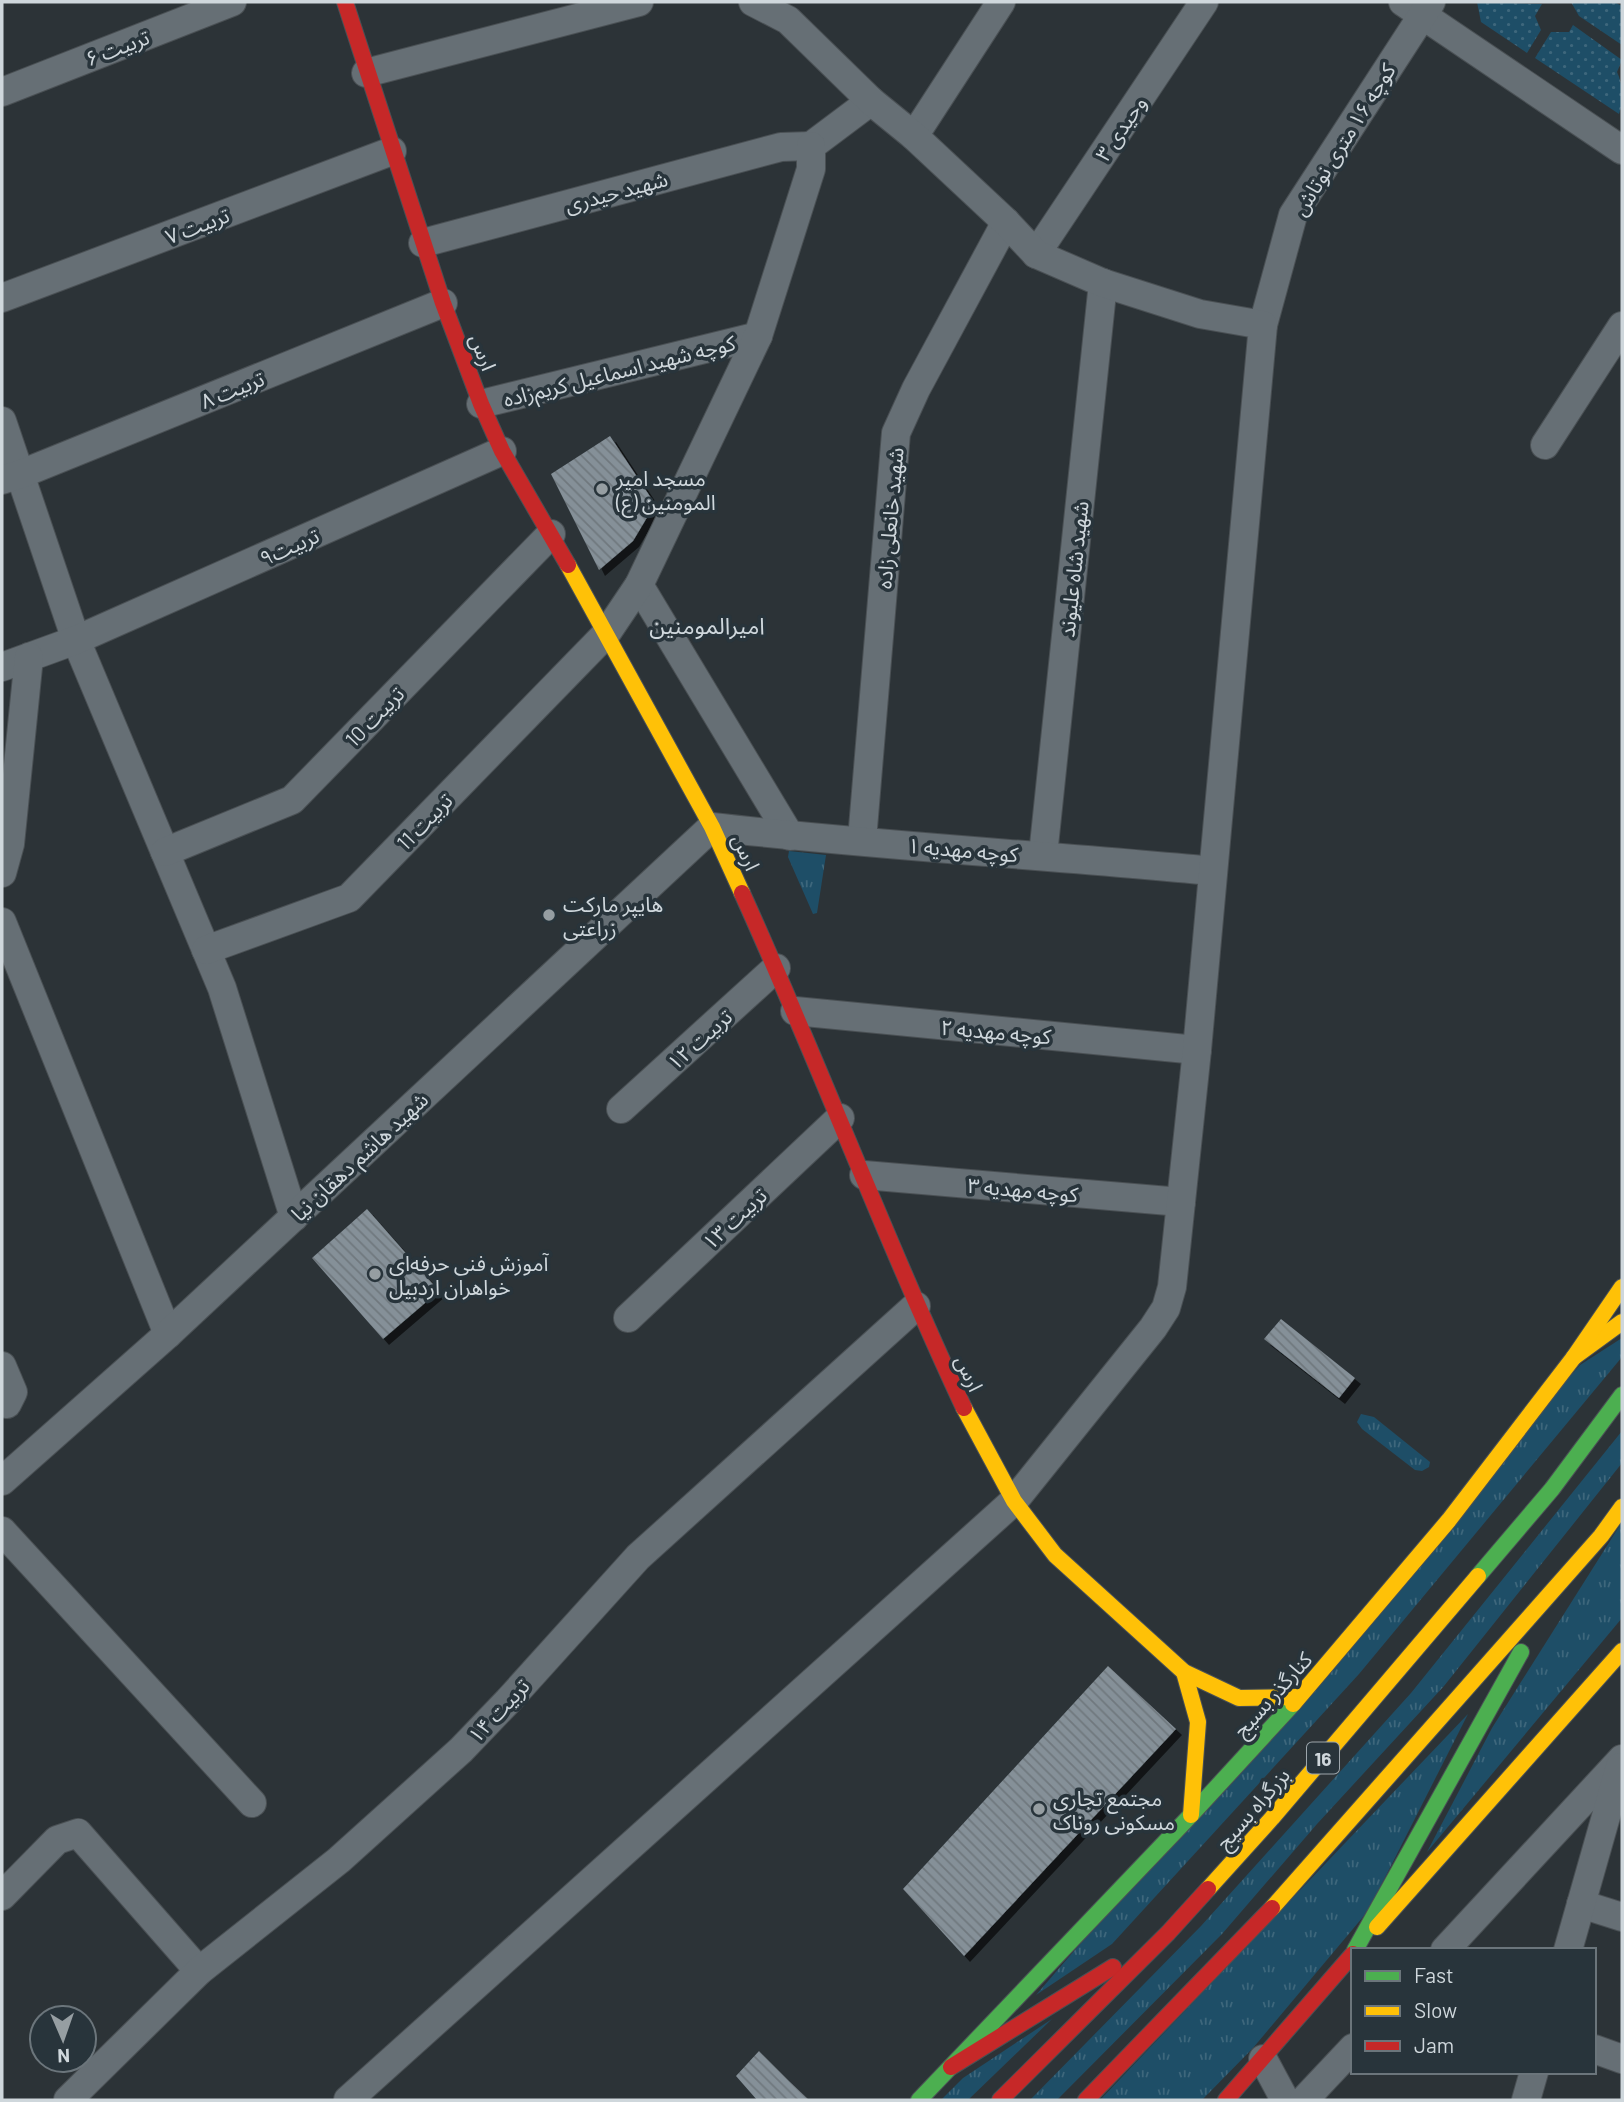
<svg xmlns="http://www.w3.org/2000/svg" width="1624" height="2102" viewBox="0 0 1624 2102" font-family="Barlow,'Noto Sans Arabic',sans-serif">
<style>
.grass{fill:url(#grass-tufts)}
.park{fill:url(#park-dots)}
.building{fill:url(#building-back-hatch);filter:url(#shadow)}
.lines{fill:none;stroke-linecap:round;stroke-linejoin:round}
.street-casing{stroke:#4a5054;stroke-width:30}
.fast-casing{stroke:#4a5054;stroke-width:18}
.slow-casing{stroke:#4a5054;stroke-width:18}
.jam-casing{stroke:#4a5054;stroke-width:18}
.street{stroke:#666f75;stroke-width:28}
.fast{stroke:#4caf50;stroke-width:16}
.slow{stroke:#ffc107;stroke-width:16}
.jam{stroke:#c62828;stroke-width:16}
.poi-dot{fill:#969ea2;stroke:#28343b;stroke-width:2.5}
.labels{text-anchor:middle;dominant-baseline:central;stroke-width:7;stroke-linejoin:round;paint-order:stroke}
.shield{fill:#28343b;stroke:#9da6ac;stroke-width:2}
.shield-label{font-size:19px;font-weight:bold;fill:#cfd7dc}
.street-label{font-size:21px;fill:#cfd7dc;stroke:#28343b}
.poi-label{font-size:21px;fill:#cfd7dc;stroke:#28343b;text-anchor:start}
.neighbourhood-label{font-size:23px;fill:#cfd7dc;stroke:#28343b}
</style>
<defs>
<pattern id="grass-tufts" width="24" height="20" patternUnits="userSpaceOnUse" patternTransform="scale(1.75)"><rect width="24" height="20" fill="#1e4e67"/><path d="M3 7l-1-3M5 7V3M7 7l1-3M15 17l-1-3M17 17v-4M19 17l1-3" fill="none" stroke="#3e677c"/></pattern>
<pattern id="park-dots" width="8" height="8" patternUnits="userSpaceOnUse" patternTransform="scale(1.75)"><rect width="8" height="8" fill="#1e4e67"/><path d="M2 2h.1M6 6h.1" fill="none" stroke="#3e677c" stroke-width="1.8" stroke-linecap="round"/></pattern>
<pattern id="building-back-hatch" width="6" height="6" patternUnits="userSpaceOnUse" patternTransform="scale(1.75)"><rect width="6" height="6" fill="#859098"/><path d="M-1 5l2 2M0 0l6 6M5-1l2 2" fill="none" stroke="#70787e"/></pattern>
<filter id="shadow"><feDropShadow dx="6" dy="6" stdDeviation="0" flood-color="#0009"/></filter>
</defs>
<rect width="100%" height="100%" fill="#2c3337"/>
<g class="grass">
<polygon points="789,851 826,855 817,913 813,914 788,857"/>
<polygon points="1622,1338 1622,1357 1359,1674 1242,1802 1112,1944 1036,1995 1580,1365"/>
<polygon points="1361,1414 1374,1417 1430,1462 1429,1467 1422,1471 1415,1470 1362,1429 1357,1422"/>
<polygon points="1622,1431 1622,1463 1444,1686 1317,1824 1222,1934 1057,2100 1030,2100 1201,1926 1411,1693"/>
<polygon points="1622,1522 1622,1618 1427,1852 1492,1728"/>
<polygon points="1468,1714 1368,1911 1253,2048 1202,2100 1100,2100"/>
<polygon points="1052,2019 968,2100 941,2100 963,2078"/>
</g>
<g class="park">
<polygon points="1477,2 1542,4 1535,16 1541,30 1527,53 1481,22"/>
<polygon points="1571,2 1614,2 1622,6 1622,45 1579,16"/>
<path d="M1573,25l49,35 -5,12c6,12 7,30 2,42l-84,-56 16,-26h18z"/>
</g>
<g class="building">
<polygon points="610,436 655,504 633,541 599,570 551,474"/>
<polygon points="367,1209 439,1291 383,1339 312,1258"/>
<polygon points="1281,1319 1355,1378 1339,1398 1264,1339"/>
<polygon points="1108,1666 1176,1729 964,1956 903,1889"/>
<polygon points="759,2051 789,2081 809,2100 757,2100 736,2076"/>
</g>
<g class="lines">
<g class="street-casing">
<g id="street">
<polyline points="1403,2 1622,150"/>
<polyline points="366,73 639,2"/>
<polyline points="2,92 232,2"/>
<polyline points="914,136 1001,2"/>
<polyline points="811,146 871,101"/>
<polyline points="423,243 781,147 811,146"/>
<polyline points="1036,254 1204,2"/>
<polyline points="2,298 392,151"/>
<polyline points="1263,325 1293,215 1431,2"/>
<polyline points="481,404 758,336"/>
<polyline points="2,421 76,640 222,988 294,1217"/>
<polyline points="1545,445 1622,326"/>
<polyline points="2,480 21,474 443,303"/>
<polyline points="639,585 790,836"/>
<polyline points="2,667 76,640 502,451"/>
<polyline points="862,840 896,433 916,389 1006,222"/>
<polyline points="165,852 292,800 551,534"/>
<polyline points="1043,855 1103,283"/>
<polyline points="2,873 10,844 29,657"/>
<polyline points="2,922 168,1334"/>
<polyline points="206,950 349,898 606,634 639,585 758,336 811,169 811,146"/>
<polyline points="795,1011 1197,1050"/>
<polyline points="621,1109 776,968"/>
<polyline points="864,1175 1181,1202"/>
<polyline points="628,1318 840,1118"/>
<polyline points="2,1366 13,1392 7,1404 2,1403"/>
<path d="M2,1481l166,-147 544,-507c167,19 334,28 501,44"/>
<polyline points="2,1531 252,1803"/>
<polyline points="2,1896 57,1840 78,1833 199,1971"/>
<polyline points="1581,1904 1622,1917"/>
<polyline points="1445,1950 1622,1759"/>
<polyline points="1568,1950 1620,1767"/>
<polyline points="1594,2049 1622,2059"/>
<polyline points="1263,2059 1285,2100"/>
<polyline points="68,2100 199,1971 339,1860 461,1750 508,1701 638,1557 916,1306"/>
<polyline points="348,2100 1014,1501 1153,1328 1166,1308 1172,1287 1197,1050 1263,325 1200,314 1103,283 1036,254 1006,222 914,136 871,101 788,20 753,2"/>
<polyline points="1304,2100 1353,2048"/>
<polyline points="1526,2100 1534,2072"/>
</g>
</g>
<g class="fast-casing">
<g id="fast">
<polyline points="1478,1576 1552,1489 1622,1395"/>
<polyline points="1355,1950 1521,1652"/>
<polyline points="919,2100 1191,1815 1293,1704"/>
</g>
</g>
<g class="slow-casing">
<g id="slow">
<polyline points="568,565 712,827 742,893"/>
<polyline points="1574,1357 1622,1322"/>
<polyline points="964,1408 1014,1501 1055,1555 1184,1672 1239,1698 1298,1697"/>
<polyline points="1184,1672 1198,1722 1191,1815"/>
<polyline points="1293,1704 1449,1520 1574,1357 1622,1287"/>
<polyline points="1208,1889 1272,1818 1478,1576"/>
<polyline points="1272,1908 1601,1536 1622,1507"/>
<polyline points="1377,1927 1622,1651"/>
</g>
</g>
<g class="jam-casing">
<g id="jam">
<polyline points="345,2 443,303 481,404 502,451 568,565"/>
<path d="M742,893c77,170 143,346 222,515"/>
<polyline points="951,2067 1113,1967"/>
<polyline points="1000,2100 1168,1933 1208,1889"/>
<polyline points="1086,2100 1272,1908"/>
<polyline points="1226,2100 1353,1954"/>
</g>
</g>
<use href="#street" class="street"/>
<use href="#fast" class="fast"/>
<use href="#slow" class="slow"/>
<use href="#jam" class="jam"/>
</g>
<g class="poi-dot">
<circle cx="602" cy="489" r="7"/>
<circle cx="549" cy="915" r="7"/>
<circle cx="375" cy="1274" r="7"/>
<circle cx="1039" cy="1809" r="7"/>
</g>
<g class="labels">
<rect class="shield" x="1307" y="1742.5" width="32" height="31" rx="5"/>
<g class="shield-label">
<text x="1323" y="1758">16</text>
</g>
<g class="street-label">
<text transform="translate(117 47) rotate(-21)">تربیت ۶</text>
<text transform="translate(1120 128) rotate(-56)">وحیدی ۳</text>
<text transform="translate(1343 139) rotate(-58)">کوچه ۱۶ متری نوتاش</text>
<text transform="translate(616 191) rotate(-15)">شهید حیدری</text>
<text transform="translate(197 225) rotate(-21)">تربیت ۷</text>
<text transform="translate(484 352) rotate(69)">ارس</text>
<text transform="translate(619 370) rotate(-14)">کوچه شهید اسماعیل کریم‌زاده</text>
<text transform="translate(232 389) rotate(-22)">تربیت ۸</text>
<text transform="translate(889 518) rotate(-85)">شهید خانعلی زاده</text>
<text transform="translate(289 546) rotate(-24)">تربیت۹</text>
<text transform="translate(1073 569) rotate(-84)">شهید شاه علیوند</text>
<text transform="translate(374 716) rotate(-46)">تربیت 10</text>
<text transform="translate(424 821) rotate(-46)">تربیت 11</text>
<text transform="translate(963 849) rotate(5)">کوچه مهدیه ۱</text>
<text transform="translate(747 852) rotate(66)">ارس</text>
<text transform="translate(996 1031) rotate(5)">کوچه مهدیه ۲</text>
<text transform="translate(699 1039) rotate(-42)">تربیت ۱۲</text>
<text transform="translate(359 1156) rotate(-43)">شهید هاشم دهقان نیا</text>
<text transform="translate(1023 1189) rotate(5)">کوچه مهدیه ۳</text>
<text transform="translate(734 1218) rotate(-43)">تربیت ۱۳</text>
<text transform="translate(970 1373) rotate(65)">ارس</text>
<text transform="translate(1272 1694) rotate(-48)">کنارگذر بسیج</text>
<text transform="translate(498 1710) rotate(-47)">تربیت ۱۴</text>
<text transform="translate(1252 1808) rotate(-49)">بزرگراه بسیج</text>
</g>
<g class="poi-label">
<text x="616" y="477">مسجد امیر<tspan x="616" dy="24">المومنین (ع)</tspan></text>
<text x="563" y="903">هایپر مارکت<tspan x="563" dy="24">زراعتی</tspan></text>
<text x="389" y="1262">آموزش فنی حرفه‌ای<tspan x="389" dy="24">خواهران اردبیل</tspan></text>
<text x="1053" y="1797">مجتمع تجاری<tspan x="1053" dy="24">مسکونی روناک</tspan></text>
</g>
<g class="neighbourhood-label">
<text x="707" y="625">امیرالمومنین</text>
</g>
</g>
<rect width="1624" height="2102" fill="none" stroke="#cfd7dc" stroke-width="7"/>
<rect x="1351" y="1948" width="245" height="126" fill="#28343b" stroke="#6b757b" stroke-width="2"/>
<rect x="1365" y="1971" width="35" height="10" fill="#4caf50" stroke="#6b757b" stroke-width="2"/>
<text x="1414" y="1983" font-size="21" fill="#cfd7dc">Fast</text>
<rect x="1365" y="2006" width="35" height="10" fill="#ffc107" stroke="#6b757b" stroke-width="2"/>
<text x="1414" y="2018" font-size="21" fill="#cfd7dc">Slow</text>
<rect x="1365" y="2041" width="35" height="10" fill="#c62828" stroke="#6b757b" stroke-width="2"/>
<text x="1414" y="2053" font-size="21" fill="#cfd7dc">Jam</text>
<g transform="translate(63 2039) rotate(178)"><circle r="33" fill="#28343b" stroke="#6b757b" stroke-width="2"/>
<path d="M0-5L12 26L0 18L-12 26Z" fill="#969ea2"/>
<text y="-10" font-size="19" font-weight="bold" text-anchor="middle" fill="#cfd7dc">N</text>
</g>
</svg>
